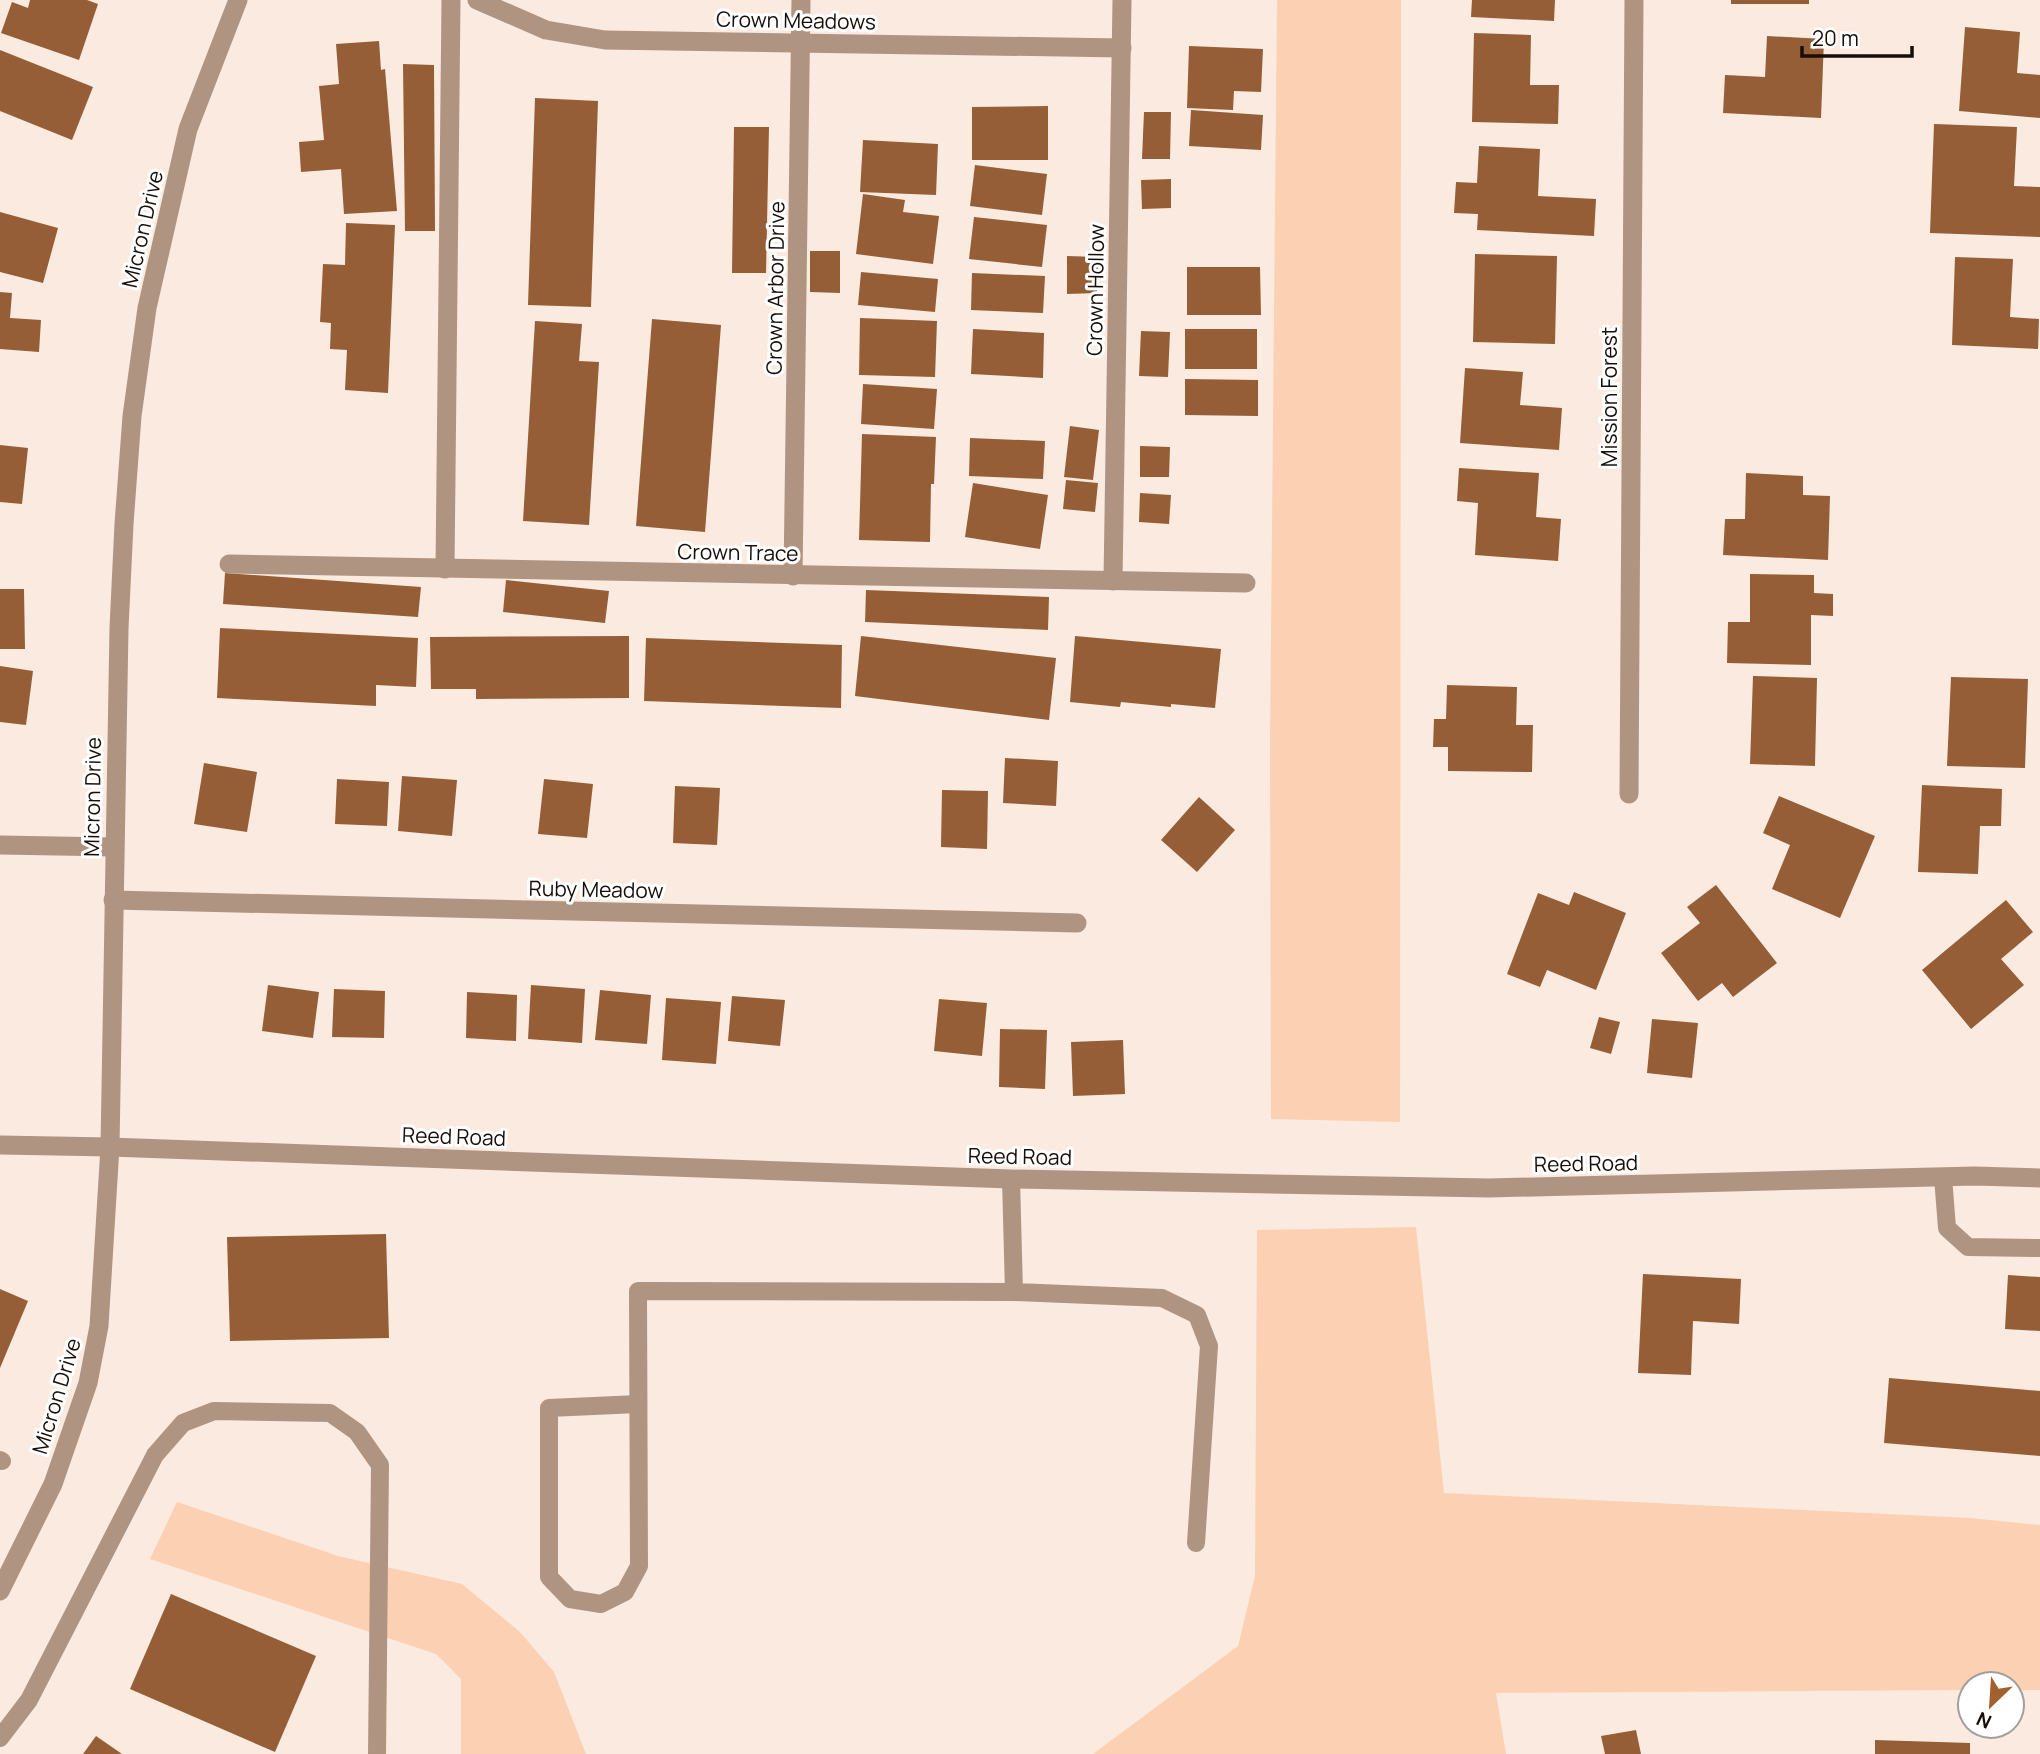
<svg xmlns="http://www.w3.org/2000/svg" width="2040" height="1754" viewBox="0 0 2040 1754" font-family="Manrope,sans-serif">
<style>
.green{fill:#fcd0b3}
.building{fill:#965e36}
.lines{fill:none;stroke-linecap:round;stroke-linejoin:round}
.service{stroke:#af9482;stroke-width:18}
.minor{stroke:#af9482;stroke-width:19}
.tertiary{stroke:#af9482;stroke-width:19}
.labels{text-anchor:middle;dominant-baseline:central;stroke-width:6;stroke-linejoin:round;paint-order:stroke}
.street-label{font-size:21px;fill:#170e08;stroke:#fff}
</style>
<rect width="100%" height="100%" fill="#fbeadf"/>
<g class="green">
<polygon points="1277,0 1401,0 1400,1122 1271,1119 1270,743"/>
<polygon points="1416,1227 1444,1493 1970,1518 2040,1525 2040,1690 2012,1690 2012,1684 1970,1684 1970,1690 1496,1693 1506,1754 1093,1754 1238,1646 1255,1576 1257,1230"/>
<polygon points="177,1502 338,1556 462,1584 520,1632 554,1672 586,1754 461,1754 461,1679 436,1654 150,1559"/>
</g>
<g class="building">
<polygon points="30,0 87,0 98,4 79,60 1,33 12,2 28,8"/>
<polygon points="1472,0 1555,0 1554,21 1471,17"/>
<rect x="1731" y="0" width="78" height="4"/>
<polygon points="1965,27 2020,32 2017,73 2040,75 2040,118 1959,111"/>
<polygon points="1474,33 1531,35 1530,85 1559,85 1558,124 1472,122"/>
<polygon points="1767,36 1824,39 1821,118 1723,113 1725,75 1765,77"/>
<polygon points="379,41 381,70 385,69 397,211 344,214 341,169 301,172 299,142 324,140 319,86 339,84 336,44"/>
<polygon points="1189,46 1263,49 1261,92 1234,91 1233,110 1187,108"/>
<polygon points="0,50 93,87 72,140 0,111"/>
<polygon points="403,64 434,65 435,231 405,231"/>
<polygon points="535,98 598,101 591,307 528,305"/>
<polygon points="1048,106 1048,160 972,160 972,107"/>
<polygon points="1191,110 1263,115 1261,150 1189,146"/>
<polygon points="1144,112 1171,112 1170,159 1142,159"/>
<polygon points="1934,124 2017,127 2014,186 2040,187 2040,237 1930,233"/>
<polygon points="734,127 769,127 766,273 732,273"/>
<polygon points="863,140 938,144 936,195 860,192"/>
<polygon points="1479,146 1540,149 1538,196 1596,199 1594,236 1477,230 1478,214 1454,213 1456,182 1477,183"/>
<polygon points="975,165 1047,174 1042,215 970,206"/>
<polygon points="1171,179 1171,208 1142,209 1141,180"/>
<polygon points="863,194 905,200 903,212 939,216 933,264 856,254"/>
<polygon points="0,212 58,228 43,283 0,272"/>
<polygon points="974,217 1047,225 1042,267 969,259"/>
<polygon points="346,223 395,225 388,393 345,390 347,350 330,349 331,323 320,322 323,264 345,265"/>
<polygon points="810,251 840,251 840,293 810,292"/>
<polygon points="1475,254 1557,256 1555,344 1473,342"/>
<polygon points="1067,256 1098,257 1097,293 1067,294"/>
<polygon points="1955,257 2013,259 2010,317 2039,319 2038,349 1952,345"/>
<polygon points="1187,267 1260,267 1261,315 1187,315"/>
<polygon points="861,272 938,279 935,312 858,305"/>
<polygon points="972,273 1045,276 1043,313 971,310"/>
<polygon points="0,292 12,293 10,318 41,320 39,352 0,349"/>
<polygon points="860,318 937,321 935,377 859,375"/>
<polygon points="652,319 721,325 705,532 636,526"/>
<polygon points="535,321 582,324 579,361 599,362 589,525 523,521"/>
<polygon points="973,329 1044,333 1043,378 971,374"/>
<rect x="1185" y="329" width="72" height="40"/>
<polygon points="1141,331 1170,332 1168,377 1139,376"/>
<polygon points="1465,368 1523,372 1520,405 1562,408 1559,450 1460,443"/>
<polygon points="1185,379 1258,380 1258,416 1185,415"/>
<polygon points="863,384 937,389 934,429 861,424"/>
<polygon points="1070,426 1099,430 1093,480 1064,477"/>
<polygon points="862,434 936,437 934,484 931,484 930,542 859,540"/>
<polygon points="970,438 1045,441 1043,479 969,476"/>
<polygon points="0,445 28,448 22,504 0,502"/>
<polygon points="1140,446 1170,447 1169,477 1140,477"/>
<polygon points="1459,468 1539,473 1536,517 1561,519 1558,561 1475,555 1478,503 1457,501"/>
<polygon points="1746,473 1803,476 1803,495 1830,496 1828,560 1723,555 1725,519 1745,519"/>
<polygon points="1066,480 1098,483 1095,512 1063,509"/>
<polygon points="973,483 1048,495 1040,549 965,537"/>
<polygon points="1140,493 1171,495 1169,524 1139,522"/>
<polygon points="225,573 421,587 418,617 223,604"/>
<polygon points="1750,574 1814,575 1814,593 1833,594 1833,616 1811,615 1811,665 1727,663 1728,622 1750,622"/>
<polygon points="506,580 609,591 605,623 503,612"/>
<polygon points="0,589 24,589 25,649 0,649"/>
<polygon points="866,590 1049,597 1048,630 865,622"/>
<polygon points="220,628 418,638 416,687 376,685 376,706 217,698"/>
<polygon points="629,636 629,698 476,699 476,689 431,689 430,637"/>
<polygon points="861,636 1056,658 1049,720 855,696"/>
<polygon points="1075,636 1221,649 1215,708 1171,704 1171,707 1121,702 1120,707 1070,702"/>
<polygon points="646,638 842,645 841,708 644,701"/>
<polygon points="0,666 33,671 26,725 0,722"/>
<polygon points="1753,676 1817,678 1815,766 1750,764"/>
<polygon points="1951,677 2028,679 2025,768 1947,766"/>
<polygon points="1447,685 1517,687 1516,725 1533,725 1532,772 1448,771 1448,747 1433,747 1434,719 1446,719"/>
<polygon points="1005,758 1058,761 1056,806 1003,803"/>
<polygon points="204,763 257,772 247,832 194,824"/>
<polygon points="402,776 457,780 452,836 398,831"/>
<polygon points="337,779 389,782 387,826 335,824"/>
<polygon points="544,779 593,784 587,838 538,834"/>
<polygon points="1922,785 2002,789 2001,826 1980,826 1978,874 1918,872"/>
<polygon points="675,786 720,788 717,845 673,843"/>
<polygon points="942,790 988,791 987,849 941,847"/>
<polygon points="1779,796 1875,836 1840,918 1772,889 1790,845 1763,833"/>
<polygon points="1199,797 1235,830 1197,872 1161,840"/>
<polygon points="1716,885 1777,963 1733,997 1722,983 1698,1001 1661,953 1700,923 1687,907"/>
<polygon points="1574,892 1626,913 1596,990 1547,970 1540,987 1507,974 1538,893 1569,905"/>
<polygon points="2006,900 2033,932 2001,959 2024,985 1971,1029 1922,970"/>
<polygon points="268,985 319,992 313,1038 262,1031"/>
<polygon points="531,985 585,989 582,1043 528,1039"/>
<polygon points="334,989 385,991 384,1038 332,1037"/>
<polygon points="600,990 651,995 647,1044 595,1040"/>
<polygon points="467,992 517,995 516,1041 466,1038"/>
<polygon points="732,996 785,1000 780,1046 728,1041"/>
<polygon points="666,998 721,1002 716,1064 662,1060"/>
<polygon points="939,999 987,1003 982,1056 934,1051"/>
<polygon points="1599,1017 1620,1022 1611,1054 1590,1048"/>
<polygon points="1652,1019 1698,1023 1692,1078 1647,1073"/>
<polygon points="1000,1029 1047,1030 1045,1089 999,1087"/>
<polygon points="1123,1040 1125,1094 1073,1096 1071,1042"/>
<polygon points="386,1234 389,1338 230,1341 227,1237"/>
<polygon points="1643,1274 1741,1279 1739,1324 1693,1321 1691,1375 1638,1373"/>
<polygon points="2008,1275 2040,1277 2040,1331 2005,1329"/>
<polygon points="0,1289 28,1301 0,1368"/>
<polygon points="1889,1378 2040,1391 2040,1456 1884,1443"/>
<polygon points="171,1594 316,1656 275,1752 130,1689"/>
<polygon points="1636,1730 1641,1754 1605,1754 1601,1736"/>
<polygon points="96,1736 122,1754 83,1754"/>
<polygon points="1875,1740 1970,1743 1970,1754 1875,1754"/>
</g>
<g class="lines">
<g class="service">
<polyline points="1943,1177 1947,1228 1968,1247 2040,1248"/>
<polyline points="1011,1179 1014,1292 1162,1298 1197,1315 1209,1346 1196,1543"/>
<polyline points="638,1404 549,1408 549,1577 570,1599 601,1604 625,1592 639,1566 638,1291 1014,1292"/>
<polyline points="0,1460 2,1461"/>
<polyline points="0,1738 29,1700 155,1455 183,1423 214,1411 330,1413 357,1432 380,1465 377,1754"/>
</g>
<g class="minor">
<polyline points="477,0 546,30 605,40 1122,48"/>
<polyline points="229,564 1246,583"/>
<polyline points="445,569 451,0"/>
<polyline points="793,576 801,0"/>
<polyline points="1113,581 1122,0"/>
<polyline points="1629,794 1634,0"/>
<polyline points="0,845 114,847"/>
<polyline points="113,900 1077,923"/>
</g>
<g class="tertiary">
<polyline points="0,1145 110,1147 1011,1179 1489,1188 1975,1176 2040,1178"/>
<polyline points="0,1591 53,1484 88,1383 99,1326 110,1147 119,628 124,524 132,416 147,308 188,129 238,0"/>
</g>
</g>
<g class="labels">
<g class="street-label">
<text transform="translate(796 20) rotate(1)">Crown Meadows</text>
<text transform="translate(142 229) rotate(-77)">Micron Drive</text>
<text transform="translate(775 288) rotate(-89)">Crown Arbor Drive</text>
<text transform="translate(1095 290) rotate(-89)">Crown Hollow</text>
<text transform="translate(1609 397) rotate(-90)">Mission Forest</text>
<text transform="translate(738 552) rotate(1)">Crown Trace</text>
<text transform="translate(92 797) rotate(-89)">Micron Drive</text>
<text transform="translate(596 889) rotate(1)">Ruby Meadow</text>
<text transform="translate(454 1136) rotate(2)">Reed Road</text>
<text transform="translate(1020 1156) rotate(1)">Reed Road</text>
<text transform="translate(1586 1163) rotate(-1)">Reed Road</text>
<text transform="translate(56 1396) rotate(-73)">Micron Drive</text>
</g>
</g>
<g transform="translate(1991 1705) rotate(205)"><circle r="33" fill="#ffffff" stroke="#a29f9c" stroke-width="2"/>
<path d="M0-5L12 26L0 18L-12 26Z" fill="#a2602d"/>
<text y="-10" font-size="19" font-weight="bold" text-anchor="middle" fill="#170e08">N</text>
</g>
<path d="M1802 46v10h110v-10" fill="none" stroke="#170e08" stroke-width="3.5"/>
<text x="1812" y="46" font-size="21" fill="#170e08" stroke="#ffffff" stroke-width="5" paint-order="stroke">20 m</text>
</svg>
